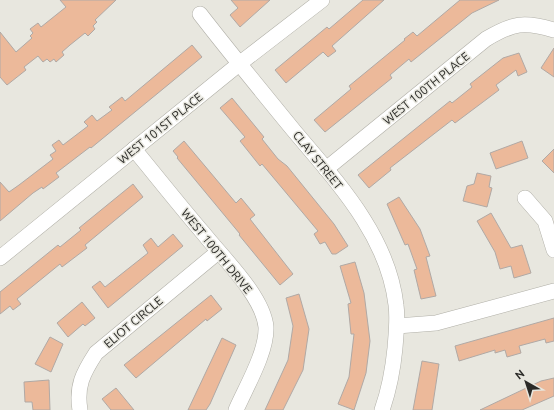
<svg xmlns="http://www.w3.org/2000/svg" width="554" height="410" viewBox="0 0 554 410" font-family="Ubuntu,sans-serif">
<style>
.building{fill:#ecb99a;stroke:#b0a9a5}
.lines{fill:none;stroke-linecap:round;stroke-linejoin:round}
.minor-casing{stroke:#b0afa7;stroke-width:16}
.minor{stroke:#fff;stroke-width:15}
.labels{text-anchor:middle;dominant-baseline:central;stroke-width:3;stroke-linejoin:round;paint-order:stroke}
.street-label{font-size:12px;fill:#2a2a27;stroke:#e8e7df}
</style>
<rect width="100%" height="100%" fill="#e8e7df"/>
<g class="building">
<polygon points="60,0 116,0 95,20 97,22 93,26 95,29 88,36 85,33 70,45 62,52 64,55 56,62 54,59 50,62 47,59 43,62 38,56 24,67 26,70 7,85 0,77 0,32 16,52 32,38 30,36 33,33 30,29 38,23 41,27 66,7"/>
<polygon points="231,0 270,0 240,27 230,15 238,8"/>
<polygon points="363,0 384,0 332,46 336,51 328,57 323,52 286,83 275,70 327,27 329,29"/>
<polygon points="460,0 499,0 472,13 411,62 409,59 390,75 392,78 325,132 314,120 351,89 349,86 405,40 404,39 413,32 417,36"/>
<polygon points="192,45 202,57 91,148 90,147 56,173 59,177 43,189 42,187 33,193 0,221 0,182 9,192 19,185 53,159 50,155 56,151 52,145 59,140 63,145 88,126 84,122 92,115 97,121 112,110 109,107 122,97 125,101"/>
<polygon points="554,48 554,77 541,68"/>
<polygon points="519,53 527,72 518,76 516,70 496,85 499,90 455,123 452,120 390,168 391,170 369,188 358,175 450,101 452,103 472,87 470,84 503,58"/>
<polygon points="232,98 264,137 262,139 278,159 287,166 334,224 348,246 336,254 332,254 325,242 320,244 314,234 318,231 262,164 260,166 240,141 245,137 220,108"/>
<polygon points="184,141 236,203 241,198 255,215 250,219 293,274 280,285 239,235 240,234 177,158 178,157 173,151"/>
<polygon points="522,141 528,158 496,169 490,153"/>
<polygon points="554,149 554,173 542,161"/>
<polygon points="477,173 491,176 489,187 492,188 487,207 463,201 467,186 474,184"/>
<polygon points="133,184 143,197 85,245 87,248 62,267 60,264 17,299 21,304 13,310 10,306 0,314 0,292 58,245 60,247 81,230 79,228"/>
<polygon points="399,197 420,229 430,256 426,257 436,296 421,299 414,270 417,269 408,244 405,245 387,204"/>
<polygon points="491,213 511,248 522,245 531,273 514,278 511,266 500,269 495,252 477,221"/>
<polygon points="173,234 183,246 108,308 92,287 100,281 105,287 148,253 143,245 151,238 158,247"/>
<polygon points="355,262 364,293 370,341 366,373 354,410 338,404 349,377 354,334 351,334 348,304 351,303 340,266"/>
<polygon points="299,294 309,329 303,370 283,410 265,410 288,360 293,326 286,298"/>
<polygon points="211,295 222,309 207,321 206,319 136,378 124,365"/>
<polygon points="82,302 95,318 85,326 83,324 68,337 57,323"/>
<polygon points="554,318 554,341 546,343 545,339 519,346 521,353 507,357 505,350 495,353 495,350 459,361 455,346"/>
<polygon points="50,337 63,344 51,372 35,364"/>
<polygon points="222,338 236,345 210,404 206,410 188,410"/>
<polygon points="422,361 439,364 432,410 413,410"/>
<polygon points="554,378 554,396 522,410 480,410 541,381"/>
<polygon points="49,380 50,410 33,410 32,402 25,402 24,382"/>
<polygon points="116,388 134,410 111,410 102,399"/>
</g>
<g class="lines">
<g class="minor-casing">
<g id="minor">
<path d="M200,14c31,40 63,79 95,118 43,51 93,104 101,173 2,14 0,29 -1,43 -2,21 -6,42 -13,62"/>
<path d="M134,149c23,28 46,57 70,85 19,24 59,62 62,93 1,25 -20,60 -30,83"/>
<path d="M326,169l160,-130c27,-16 38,-18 68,-9"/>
<polyline points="525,198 545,221 554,250"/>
<polyline points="0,258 239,64 322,0"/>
<polyline points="397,326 436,323 554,291"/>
<path d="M80,410c-4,-24 3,-37 16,-57l122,-101"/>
</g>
</g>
<use href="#minor" class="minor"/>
</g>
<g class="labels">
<g class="street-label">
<text transform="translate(426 88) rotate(-39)">WEST 100TH PLACE</text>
<text transform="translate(160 128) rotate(-39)">WEST 101ST PLACE</text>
<text transform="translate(318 160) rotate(51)">CLAY STREET</text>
<text transform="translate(217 251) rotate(51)">WEST 100TH DRIVE</text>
<text transform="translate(133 322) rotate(-40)">ELIOT CIRCLE</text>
</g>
</g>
<g transform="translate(526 382) rotate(321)" stroke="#e8e7df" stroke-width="3" paint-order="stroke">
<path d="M0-3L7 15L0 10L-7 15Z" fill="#2a2a27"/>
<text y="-6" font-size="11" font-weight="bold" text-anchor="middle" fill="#2a2a27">N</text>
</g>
</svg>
